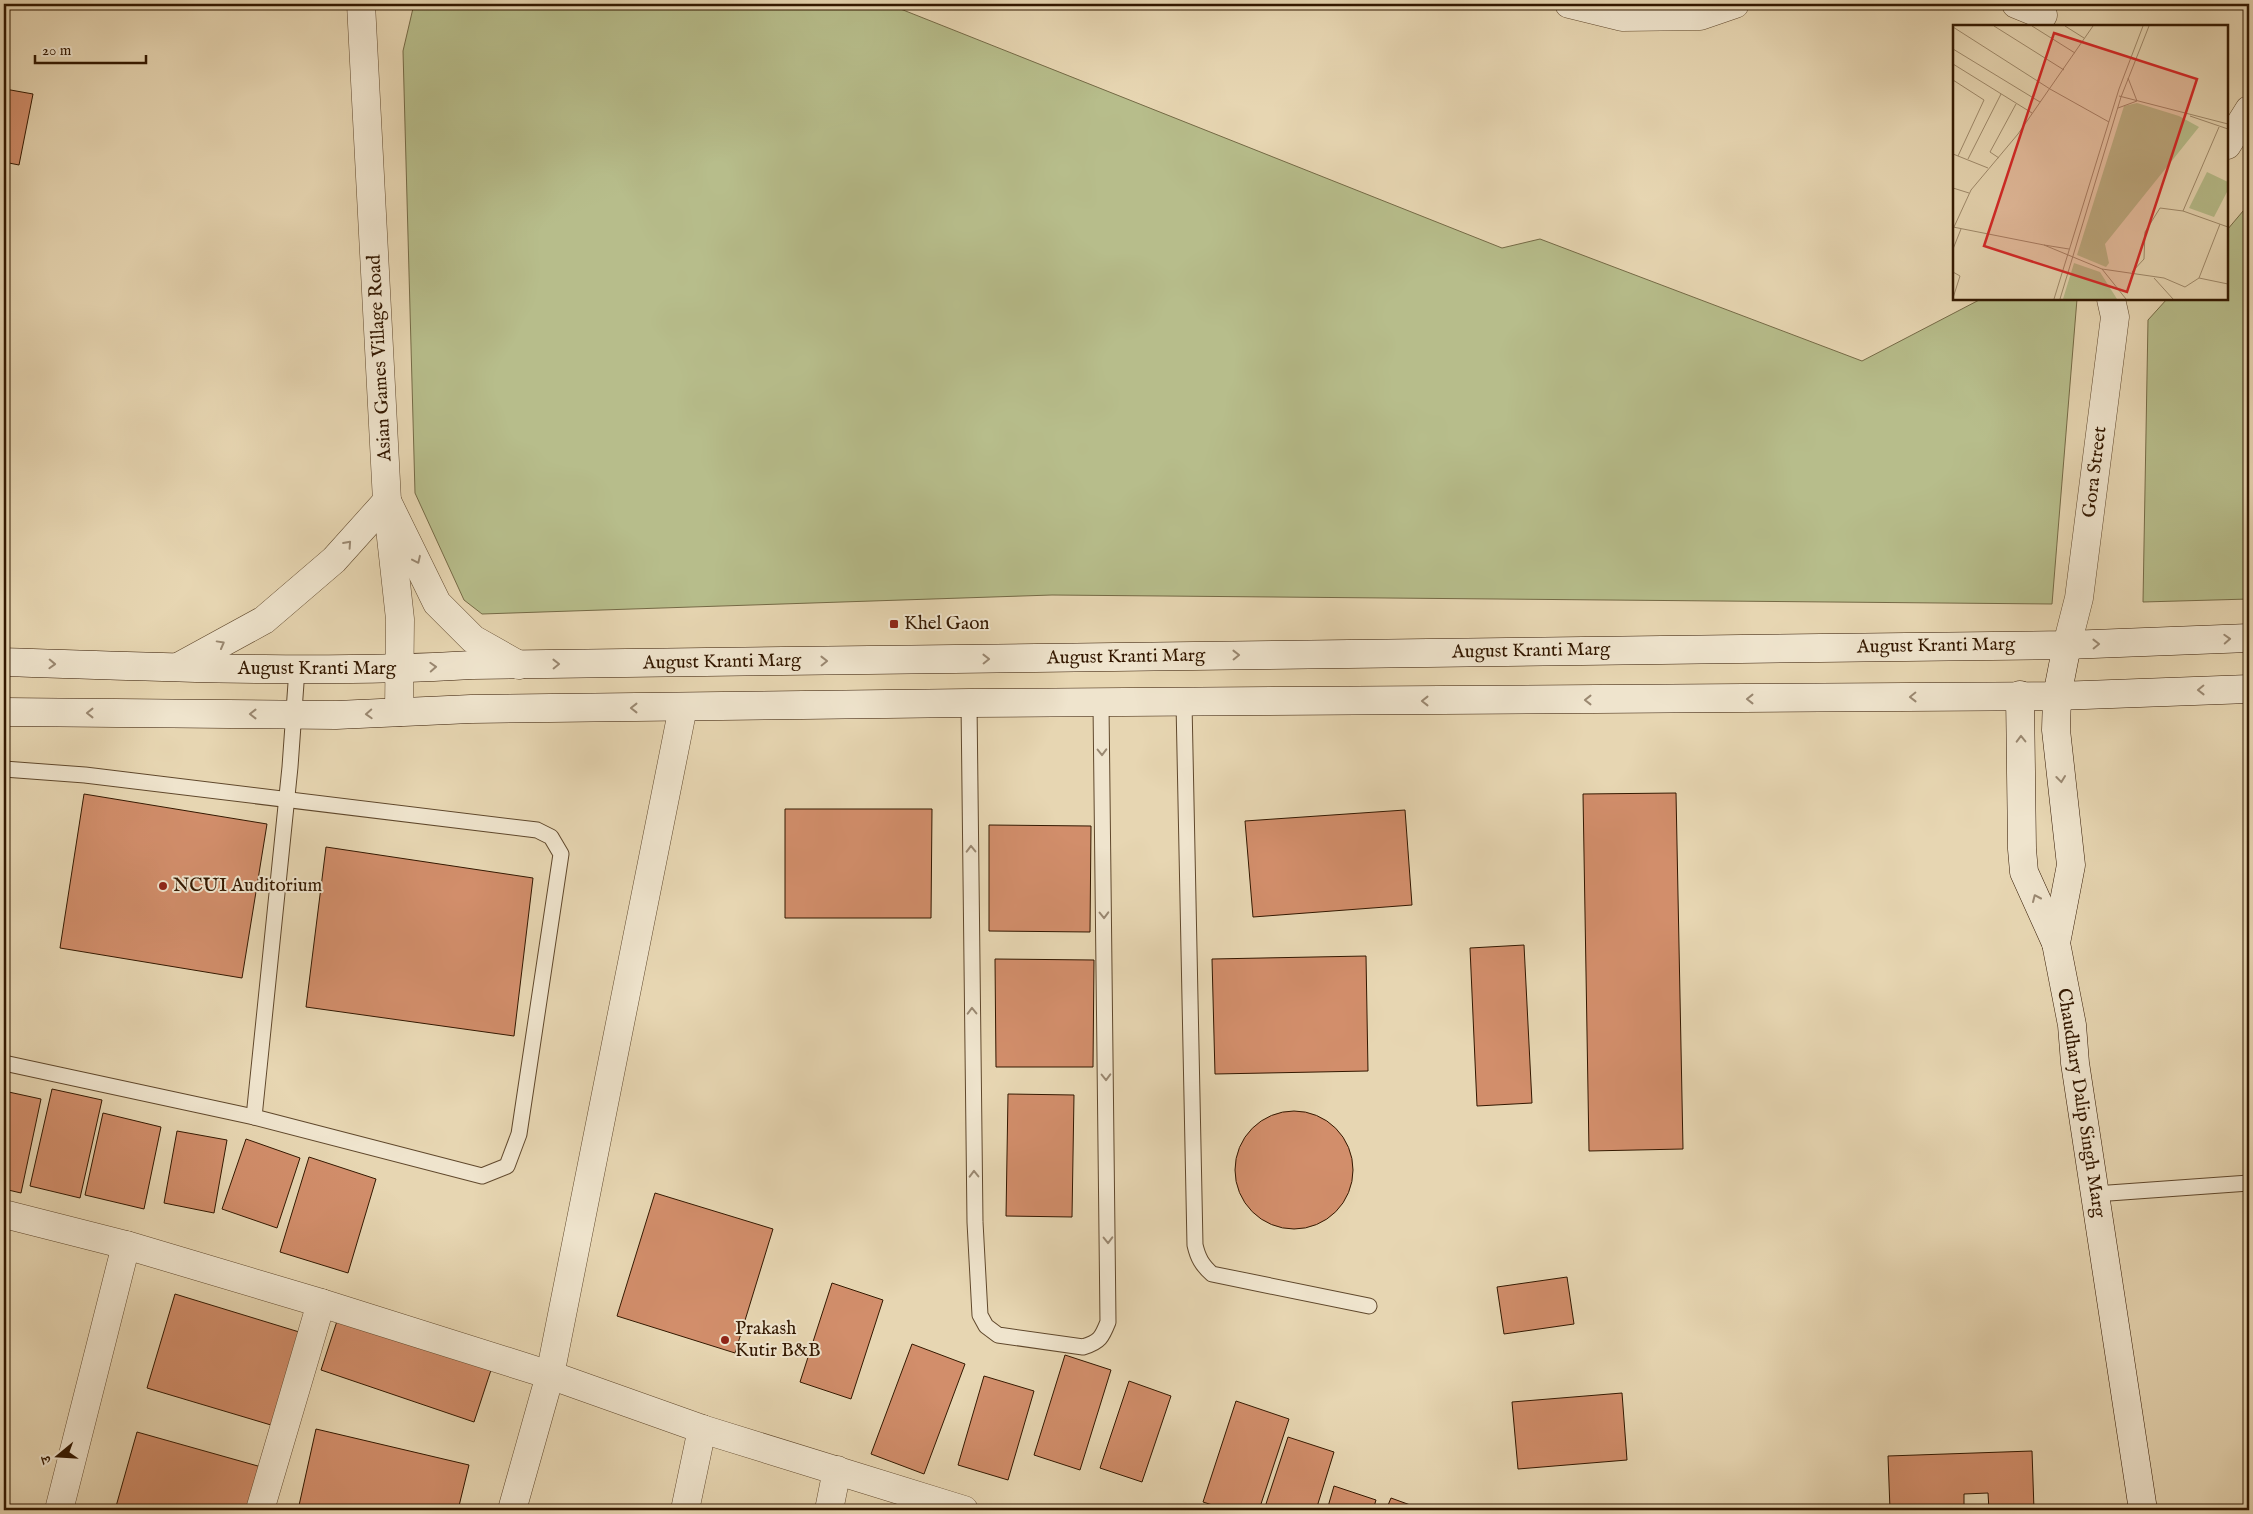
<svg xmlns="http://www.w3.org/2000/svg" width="2253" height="1514" viewBox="0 0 2253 1514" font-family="'IM FELL English','Noto Serif Devanagari',serif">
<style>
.green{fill:#b7bd8b;stroke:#756a46}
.building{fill:#d28e6b;stroke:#331800}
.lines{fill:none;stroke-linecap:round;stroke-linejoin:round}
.lane-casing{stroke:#60482c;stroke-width:17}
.street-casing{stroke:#60482c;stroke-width:29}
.secondary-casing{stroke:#331800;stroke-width:29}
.lane{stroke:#efe4cd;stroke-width:15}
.street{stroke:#efe4cd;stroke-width:28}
.secondary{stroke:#efe4cd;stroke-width:28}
.oneway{stroke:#9a8871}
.poi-dot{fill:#8f2418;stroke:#efe4cd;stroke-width:2}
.labels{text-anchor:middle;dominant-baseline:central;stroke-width:4;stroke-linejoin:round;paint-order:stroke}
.street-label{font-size:19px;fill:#331800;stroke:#efe4cd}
.poi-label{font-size:19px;fill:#331800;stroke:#efe4cd;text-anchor:start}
.inset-road{fill:none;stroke:#9f8a6b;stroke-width:1}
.view{fill:#d62828;fill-opacity:0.15;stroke:#d62828;stroke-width:2.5}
.inset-edge{fill:none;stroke:#331800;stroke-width:2.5}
</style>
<rect width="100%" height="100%" fill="#e7d6b2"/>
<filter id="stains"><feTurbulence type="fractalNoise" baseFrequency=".004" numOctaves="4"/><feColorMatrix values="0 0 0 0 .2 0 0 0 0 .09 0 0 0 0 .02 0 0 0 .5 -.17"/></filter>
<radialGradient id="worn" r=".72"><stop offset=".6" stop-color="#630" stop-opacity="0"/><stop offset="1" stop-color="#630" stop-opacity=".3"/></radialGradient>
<g class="green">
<polygon points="414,4 888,4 1502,248 1540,239 1862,361 1981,299 2077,299 2052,604 1052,595 482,614 464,600 415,493 403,51"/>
<polygon points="2249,204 2249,599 2143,602 2148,320 2167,299 2227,299 2227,230"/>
</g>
<g class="building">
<polygon points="4,85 5,89 33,94 19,165 4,162"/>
<polygon points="1676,793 1683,1149 1589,1151 1583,794"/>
<polygon points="84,794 267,824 242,978 60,948"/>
<polygon points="785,809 932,809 931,918 785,918"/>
<polygon points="1405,810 1412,905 1253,917 1245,821"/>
<polygon points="989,825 1091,826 1090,932 989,931"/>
<polygon points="326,847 533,878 514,1036 306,1007"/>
<polygon points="1524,945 1532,1103 1477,1106 1470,948"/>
<polygon points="1366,956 1368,1071 1215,1074 1212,959"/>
<polygon points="995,959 1094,960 1093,1067 996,1067"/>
<polygon points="52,1089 102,1100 80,1198 30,1186"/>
<polygon points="4,1091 41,1099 21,1193 4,1189"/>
<polygon points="1008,1094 1074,1095 1072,1217 1006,1216"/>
<circle cx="1294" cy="1170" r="59"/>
<polygon points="103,1113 161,1127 144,1209 85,1195"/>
<polygon points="177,1131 227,1140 214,1213 164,1203"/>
<polygon points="246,1139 300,1158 277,1228 222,1209"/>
<polygon points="309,1157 376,1179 348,1273 280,1252"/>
<polygon points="655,1193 773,1229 735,1353 617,1316"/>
<polygon points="1567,1277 1574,1324 1504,1334 1497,1287"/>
<polygon points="832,1283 883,1300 851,1399 800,1382"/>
<polygon points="175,1294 309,1335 281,1428 147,1388"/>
<polygon points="339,1315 492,1367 474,1422 321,1370"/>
<polygon points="912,1344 965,1364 924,1474 871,1454"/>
<polygon points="1065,1355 1111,1370 1080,1470 1034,1455"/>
<polygon points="984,1376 1034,1391 1008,1480 958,1465"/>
<polygon points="1129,1381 1171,1396 1142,1482 1100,1468"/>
<polygon points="1622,1393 1627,1460 1518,1469 1512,1402"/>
<polygon points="1236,1401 1289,1419 1259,1510 1228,1510 1203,1502"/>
<polygon points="316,1429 469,1465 458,1510 298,1510"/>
<polygon points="137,1432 265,1468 253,1510 115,1510"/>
<polygon points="1288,1437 1334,1452 1316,1510 1264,1510"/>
<polygon points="2032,1451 2034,1510 1989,1510 1988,1493 1964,1494 1964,1510 1890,1510 1888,1456"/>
<polygon points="1334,1486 1376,1500 1373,1510 1327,1510"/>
<polygon points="1391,1498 1424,1510 1386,1510"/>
</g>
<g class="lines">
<g class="lane-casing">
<g id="lane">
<path d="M969,703l6,519 5,93 6,11 12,9 85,12c17,-5 19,-10 25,-25l-7,-618"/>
<path d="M1184,703l11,542c3,13 7,20 17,29l157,32"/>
<polyline points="4,769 85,775 537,830 551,837 561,854 519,1134 507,1166 482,1176 254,1117 4,1063"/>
<polyline points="254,1117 290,767 297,669"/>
<polyline points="2095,1194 2249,1183"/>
</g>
</g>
<g class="street-casing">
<g id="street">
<polyline points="361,4 387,501 400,619 399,712"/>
<polyline points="1569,4 1622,17 1700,16 1735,4"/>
<polyline points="2016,4 2043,15"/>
<polyline points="2227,145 2249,110"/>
<polyline points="2067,645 2079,598 2115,317 2111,299"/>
<polyline points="178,667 264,620 334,560 387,501 437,603 473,639 519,665"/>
<polyline points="4,1214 126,1245 321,1303 550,1375 702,1429 964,1510"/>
<polyline points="59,1510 126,1245"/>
<polyline points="260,1510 321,1303"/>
<polyline points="512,1510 550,1375 683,707"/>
<polyline points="685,1510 702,1429"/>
<polyline points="829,1510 837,1470"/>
</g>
</g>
<g class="secondary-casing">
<g id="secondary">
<polyline points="2067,645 2057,696 2056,730 2071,865 2056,943 2072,1025 2075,1063 2143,1510"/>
<path d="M4,662c156,5 312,12 468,3l1595,-20 182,-7"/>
<polyline points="2020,695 2022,849 2024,872 2056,943"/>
<polyline points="4,712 336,715 471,709 969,703 2057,696 2249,689"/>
</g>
</g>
<use href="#lane" class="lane"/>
<use href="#street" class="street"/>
<use href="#secondary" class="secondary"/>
</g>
<defs><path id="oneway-chevron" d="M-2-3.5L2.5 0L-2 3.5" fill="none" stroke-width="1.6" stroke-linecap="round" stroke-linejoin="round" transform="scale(1.25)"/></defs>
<g class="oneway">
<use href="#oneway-chevron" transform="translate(348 544) rotate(-48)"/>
<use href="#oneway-chevron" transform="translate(417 560) rotate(65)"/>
<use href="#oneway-chevron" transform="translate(2227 639) rotate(-3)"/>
<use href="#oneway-chevron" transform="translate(221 644) rotate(-29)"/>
<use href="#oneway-chevron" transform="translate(2096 644) rotate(-1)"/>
<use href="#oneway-chevron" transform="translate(1236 655) rotate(-1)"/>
<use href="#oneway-chevron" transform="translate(986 659) rotate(-1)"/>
<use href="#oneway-chevron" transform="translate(824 661) rotate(-1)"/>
<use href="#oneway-chevron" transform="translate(52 664) rotate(2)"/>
<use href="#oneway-chevron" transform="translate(556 664) rotate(-1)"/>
<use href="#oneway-chevron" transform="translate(433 667) rotate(-3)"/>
<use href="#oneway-chevron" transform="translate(2201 690) rotate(179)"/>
<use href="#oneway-chevron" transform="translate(1913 697) rotate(179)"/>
<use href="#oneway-chevron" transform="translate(1750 699) rotate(180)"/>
<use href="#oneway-chevron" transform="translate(1588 700) rotate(180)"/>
<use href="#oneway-chevron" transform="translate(1425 701) rotate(180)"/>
<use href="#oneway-chevron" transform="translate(634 708) rotate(180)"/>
<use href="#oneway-chevron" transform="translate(90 713) rotate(-180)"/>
<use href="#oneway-chevron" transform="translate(253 714) rotate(-180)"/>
<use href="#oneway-chevron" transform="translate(369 714) rotate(177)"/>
<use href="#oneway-chevron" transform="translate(2021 739) rotate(-91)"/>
<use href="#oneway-chevron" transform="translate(1102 752) rotate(89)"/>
<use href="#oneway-chevron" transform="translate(2061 779) rotate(83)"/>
<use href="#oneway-chevron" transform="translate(971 849) rotate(-91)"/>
<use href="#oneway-chevron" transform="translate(2036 898) rotate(-114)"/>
<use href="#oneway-chevron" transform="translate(1104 915) rotate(89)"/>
<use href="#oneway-chevron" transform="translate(972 1011) rotate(-91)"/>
<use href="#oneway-chevron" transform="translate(1106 1077) rotate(89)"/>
<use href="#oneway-chevron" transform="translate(974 1174) rotate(-91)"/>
<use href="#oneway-chevron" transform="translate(1108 1240) rotate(89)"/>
</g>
<g class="poi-dot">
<rect x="889" y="619" width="10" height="10" rx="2.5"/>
<circle cx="163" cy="886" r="5"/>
<circle cx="725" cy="1340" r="5"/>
</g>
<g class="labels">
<g class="street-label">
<text transform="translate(380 358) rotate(-93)">Asian Games Village Road</text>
<text transform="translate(2095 472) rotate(-83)">Gora Street</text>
<text transform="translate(1936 646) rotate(-1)">August Kranti Marg</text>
<text transform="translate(1531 651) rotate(-1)">August Kranti Marg</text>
<text transform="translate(1126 657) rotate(-1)">August Kranti Marg</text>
<text transform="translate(722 662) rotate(-1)">August Kranti Marg</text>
<text x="317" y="669">August Kranti Marg</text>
<text transform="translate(2081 1103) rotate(81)">Chaudhary Dalip Singh Marg</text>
</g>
<g class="poi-label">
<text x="904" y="624">Khel Gaon</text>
<text x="173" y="886">NCUI Auditorium</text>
<text x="735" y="1329">Prakash<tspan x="735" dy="22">Kutir B&amp;B</tspan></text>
</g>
</g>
<g transform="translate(1953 25)">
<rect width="275" height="275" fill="#e7d6b2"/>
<path d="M184,78l42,13 20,11 -94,117 4,19 -3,4 -29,-12 47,-149zM254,147l21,10v8l-14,27 -25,-9zM121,238l26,9 17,27h-54z" fill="#b7bd8b"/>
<path class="inset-road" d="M41,1l70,44M79,1l43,27M112,1l19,12M0,2l97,62 59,33M0,24l87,53M0,39l79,49M0,55l31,20 -26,56M166,71l109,28M165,83l19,-7 -9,-23M237,91l38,13M0,129l35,14M46,133l-9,-6 26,-48M15,134l33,-65M0,163l16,5M230,186l36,-84M0,202l91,18 58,24 62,9 21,9 14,-9 21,-54M1,202l17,-37 47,-56 75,-108M91,220l25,4M0,224l8,-20M149,244l24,30M0,247l7,4 -7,22M179,247l12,-13 1,-27 15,-24 23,3 45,16M201,253l19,21M246,253l29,6M101,274l65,-210 24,-63M107,274l61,-202 28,-71"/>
<path class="view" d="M101,8l143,46 -70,213 -143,-46z"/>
<rect width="275" height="275" class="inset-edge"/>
</g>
<rect width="2253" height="1514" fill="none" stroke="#e7d6b2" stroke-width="20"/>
<rect x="5" y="5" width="2243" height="1504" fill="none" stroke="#331800" stroke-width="2.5"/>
<rect x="10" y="10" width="2233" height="1494" fill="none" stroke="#331800"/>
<g transform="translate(58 1456) rotate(252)" stroke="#efe4cd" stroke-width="4" paint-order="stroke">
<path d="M0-4L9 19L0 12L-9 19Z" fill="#331800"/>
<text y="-8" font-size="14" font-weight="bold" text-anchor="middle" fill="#331800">उ</text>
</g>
<path d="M35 55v8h111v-8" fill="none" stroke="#331800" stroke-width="2.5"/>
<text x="42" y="55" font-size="15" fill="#331800" stroke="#efe4cd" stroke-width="4" paint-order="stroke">20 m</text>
<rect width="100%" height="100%" filter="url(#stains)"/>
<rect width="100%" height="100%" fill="url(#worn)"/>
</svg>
